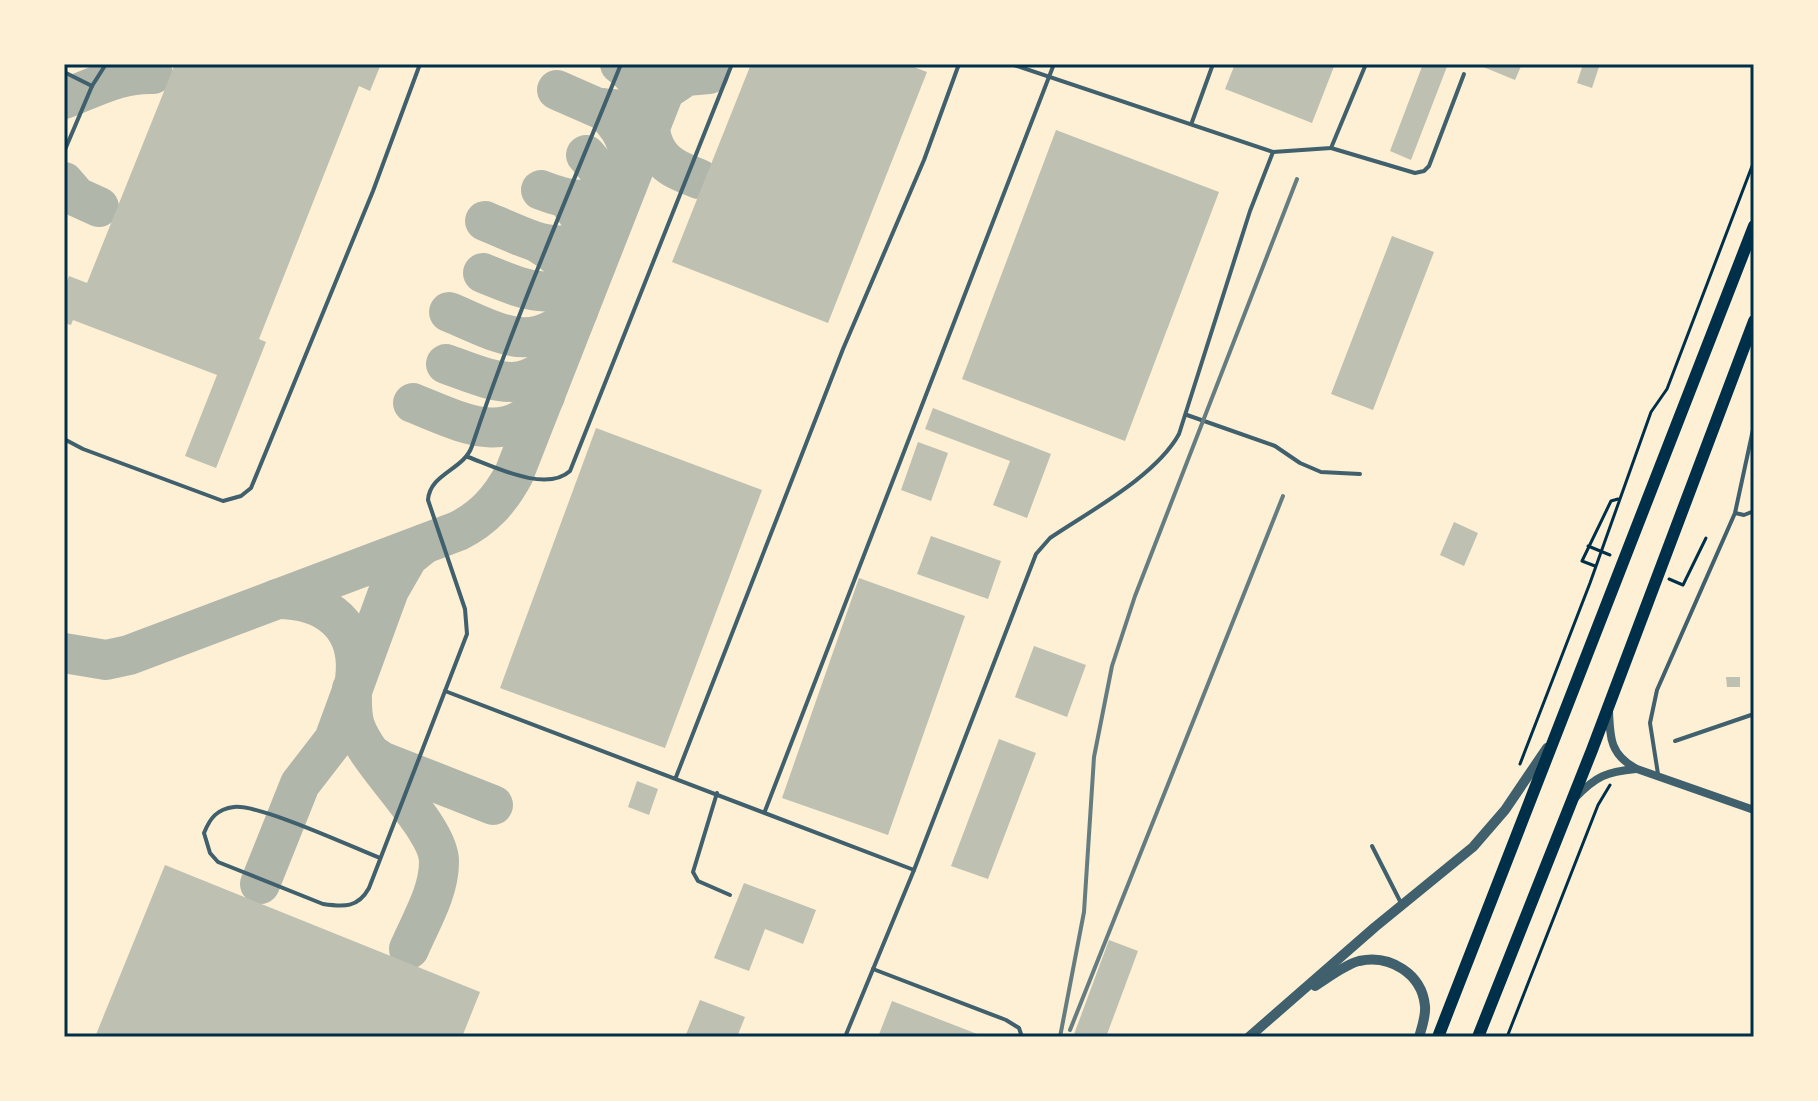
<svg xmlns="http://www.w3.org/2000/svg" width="1818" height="1101" viewBox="0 0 1818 1101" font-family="'Source Sans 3',sans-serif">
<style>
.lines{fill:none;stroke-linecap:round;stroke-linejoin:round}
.taxiway{stroke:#b1b6ab;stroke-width:40}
.building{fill:#bec0b2}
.path{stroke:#003049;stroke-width:3}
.service{stroke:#3f606c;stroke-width:4}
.minor{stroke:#3f606c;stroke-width:8}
.tertiary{stroke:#3f606c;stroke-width:10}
.primary{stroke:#003049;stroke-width:12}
.rail{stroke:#657d81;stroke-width:4}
.neatline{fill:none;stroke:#003049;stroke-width:3}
</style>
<rect width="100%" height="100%" fill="#fdf0d5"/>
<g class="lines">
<g class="taxiway">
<path d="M620,64c42,28 16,69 45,97 9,9 22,13 34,18"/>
<polyline points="557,90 598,108 625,110"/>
<polyline points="665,90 686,76 709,74"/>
<path d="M64,99c30,-11 55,-26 89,-25"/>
<polyline points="64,182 77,197 99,207"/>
<path d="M541,190c38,15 63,16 90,-19 -1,-28 -9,-44 -30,-63"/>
<path d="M485,221c54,22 83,44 129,-5l-7,-36 -21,-25"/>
<path d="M483,273c47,19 74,33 113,-9l-3,-28 -24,-35"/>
<path d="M449,312c51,21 83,45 129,-1 -2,-34 -8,-49 -38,-67"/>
<path d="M446,364c47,17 81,35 116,-13"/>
<path d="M413,403c46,18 97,48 132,-7"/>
<path d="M277,599c50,0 85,27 78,81"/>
<path d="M64,653l42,7 23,-5 329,-124c26,-13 42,-31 56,-57l161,-410"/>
<path d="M352,689c0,13 -1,25 3,37 13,38 85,102 84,136 0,30 -18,59 -30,87"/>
<polyline points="375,757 381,761 493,805"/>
<polyline points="260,884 300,784 334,740 389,590 408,557 424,544"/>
</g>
</g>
<g class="building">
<polygon points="175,64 381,64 370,91 359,86 259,339 266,342 216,468 185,456 217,375 73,320 71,325 64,323 64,290 69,276 87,283"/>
<polygon points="751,64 906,64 927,72 828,323 672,262"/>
<polygon points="1235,64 1335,64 1312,123 1225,89"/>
<polygon points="1423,64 1448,64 1411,160 1390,151"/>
<polygon points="1476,64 1522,64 1515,80"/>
<polygon points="1583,64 1600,64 1592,88 1577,83"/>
<polygon points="1056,130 1219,192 1125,441 962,379"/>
<polygon points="1392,236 1434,252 1373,410 1331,394"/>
<polygon points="933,408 1051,454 1027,518 993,505 1010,461 925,429"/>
<polygon points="596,428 762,490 665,748 500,688"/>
<polygon points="918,442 948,453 931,501 901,490"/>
<polygon points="1454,522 1478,533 1464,566 1440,555"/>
<polygon points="931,536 1001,561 988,599 917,574"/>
<polygon points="859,578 965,616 888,835 782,798"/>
<polygon points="1034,646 1086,665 1067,717 1015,697"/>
<polygon points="1726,677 1740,677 1740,687 1727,687"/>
<polygon points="999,739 1036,753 988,879 951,866"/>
<polygon points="637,781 658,789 649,815 628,807"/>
<polygon points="165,865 480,992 462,1037 95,1037"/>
<polygon points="744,883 816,910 803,944 765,929 749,971 714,958"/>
<polygon points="1109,940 1138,951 1106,1037 1073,1037"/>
<polygon points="700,1000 745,1017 737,1037 685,1037"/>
<polygon points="892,1001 985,1037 878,1037"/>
</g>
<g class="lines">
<g class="path">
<polyline points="1588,546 1610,555"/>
<polyline points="1595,566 1582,561 1611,501 1618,499"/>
<polyline points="1669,579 1683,585 1706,538"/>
<polyline points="1520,764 1590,583 1651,412 1667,389 1754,161"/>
<polyline points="1507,1037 1598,805 1610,785"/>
</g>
<g class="service">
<polyline points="1011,64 1273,152 1331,148 1366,64"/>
<polyline points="64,72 92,86"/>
<polyline points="1192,122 1213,64"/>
<polyline points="1331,148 1415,173 1424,171 1429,166 1464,74"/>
<polyline points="64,152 92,86 106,64"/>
<polyline points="1187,415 1275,446 1300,463 1321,472 1360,474"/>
<polyline points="64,439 83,449 223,501 241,496 251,488 373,191 420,64"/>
<path d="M468,457c27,10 78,36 102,14l162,-407"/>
<polyline points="1735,513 1744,515 1754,511"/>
<path d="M445,691l469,179 122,-316 14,-16c40,-27 106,-62 129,-104l71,-223 23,-59"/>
<polyline points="1675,741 1754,714"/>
<polyline points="1658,774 1650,723 1657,690 1735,513 1754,425"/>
<polyline points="676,777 843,349 924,160 959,64"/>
<polyline points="717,793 693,872 698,881 730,895"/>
<polyline points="765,811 1054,64"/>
<polyline points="1372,846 1401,903"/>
<path d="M380,858c-28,-11 -121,-54 -146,-51 -17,2 -24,11 -30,26l6,20 8,9 105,42c21,3 35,4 46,-16l98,-254 -2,-25 -37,-109c2,-27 36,-30 44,-54 43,-129 98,-255 149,-382"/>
<polyline points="873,969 1006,1020 1019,1028 1022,1037"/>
<polyline points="845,1037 914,870"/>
</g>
<g class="minor">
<path d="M1609,710c1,28 1,45 28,59l117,41"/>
<path d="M1575,798c21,-22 31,-26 61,-29"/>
</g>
<g class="tertiary">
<path d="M1315,986c13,-8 29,-21 44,-25 31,-7 63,13 66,45 1,10 -3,21 -6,31"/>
<polyline points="1249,1037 1375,927 1473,847 1505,810 1547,748"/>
</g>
<g class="primary">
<polyline points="1438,1037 1754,226"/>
<polyline points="1478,1037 1592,750 1754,321"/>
</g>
<g class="rail">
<polyline points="1070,1030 1283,496"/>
<polyline points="1060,1037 1084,912 1094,757 1112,666 1135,596 1297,179"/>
</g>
</g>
<rect width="1818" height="1101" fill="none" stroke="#fdf0d5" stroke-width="132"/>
<rect x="66" y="66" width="1686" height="969" class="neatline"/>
</svg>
